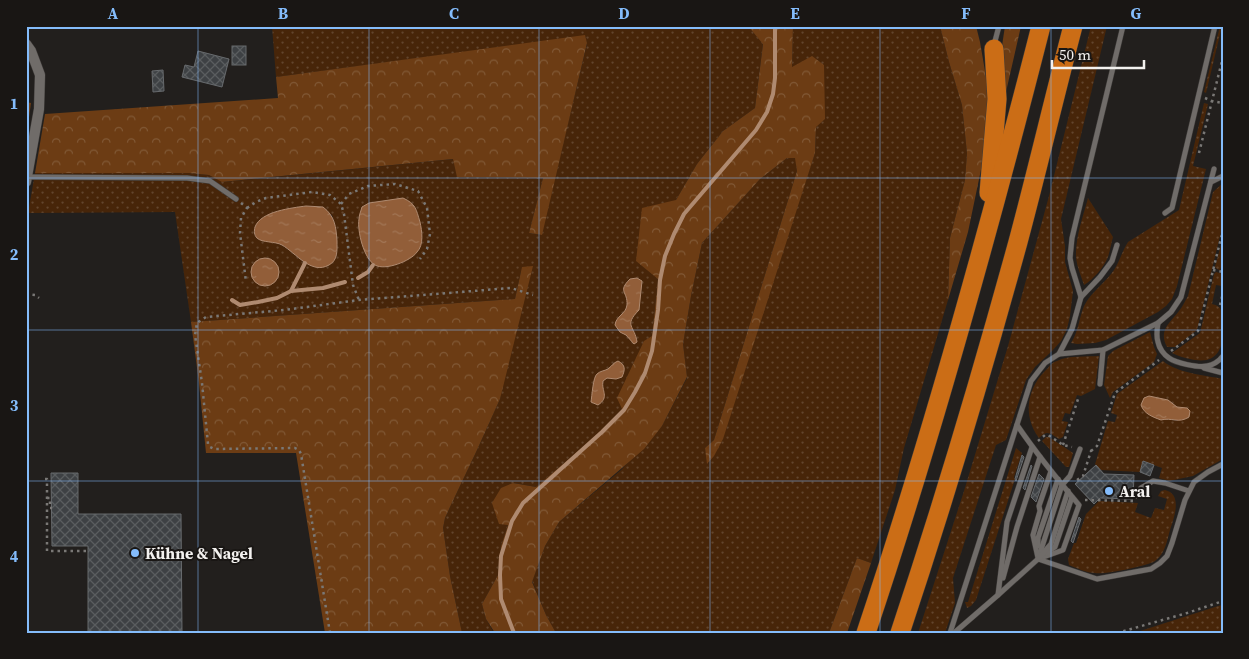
<svg xmlns="http://www.w3.org/2000/svg" width="1249" height="659" viewBox="0 0 1249 659" font-family="'Source Serif 4',serif">
<style>
.grass{fill:url(#grass-dots);fill-rule:evenodd}
.forest{fill:url(#forest-crowns)}
.water{fill:url(#water-ripples);stroke:#af8a70}
.lines{fill:none;stroke-linecap:round;stroke-linejoin:round}
.stream{stroke:#af8a70;stroke-width:4}
.building{fill:url(#building-cross-hatch);stroke:#676a6d}
.lane-casing{stroke:#3f3c3a;stroke-width:6}
.street-casing{stroke:#3f3c3a;stroke-width:11}
.highway-casing{stroke:#3f3c3a;stroke-width:20}
.path{stroke:#7a7876;stroke-width:2.5;stroke-dasharray:2.5 4;stroke-linecap:butt}
.lane{stroke:#706c69;stroke-width:5}
.street{stroke:#706c69;stroke-width:10}
.highway{stroke:#cb6d16;stroke-width:19}
.grid{fill:none;stroke:#84bcfb;stroke-width:1;stroke-opacity:0.55}
.poi-dot{fill:#84bcfb;stroke:#191614;stroke-width:2}
.labels{text-anchor:middle;dominant-baseline:central;stroke-width:4;stroke-linejoin:round;paint-order:stroke}
.poi-label{font-size:16px;font-weight:bold;fill:#f3f1ef;stroke:#191614;text-anchor:start}
.neatline{fill:none;stroke:#84bcfb;stroke-width:2}
.grid-label{font-size:16px;text-anchor:middle;font-weight:bold;fill:#84bcfb}
</style>
<defs>
<pattern id="grass-dots" width="8" height="8" patternUnits="userSpaceOnUse" patternTransform="scale(1.25)"><rect width="8" height="8" fill="#472509"/><path d="M2 2h.1M6 6h.1" fill="none" stroke="#62452d" stroke-width="1.8" stroke-linecap="round"/></pattern>
<pattern id="forest-crowns" width="20" height="18" patternUnits="userSpaceOnUse" patternTransform="scale(1.25)"><rect width="20" height="18" fill="#6c3c14"/><path d="M2 6a3 3 0 1 1 6 0M12 15a3 3 0 1 1 6 0" fill="none" stroke="#815936"/></pattern>
<pattern id="water-ripples" width="26" height="14" patternUnits="userSpaceOnUse" patternTransform="scale(1.25)"><rect width="26" height="14" fill="#925e39"/><path d="M2 4q2-2 4 0t4 0M15 11q2-2 4 0t4 0" fill="none" stroke="#a27656"/></pattern>
<pattern id="building-cross-hatch" width="8" height="8" patternUnits="userSpaceOnUse" patternTransform="scale(1.25)"><rect width="8" height="8" fill="#3e4144"/><path d="M0 0l8 8M0 8l8-8" fill="none" stroke="#5a5d5f"/></pattern>
</defs>
<rect width="100%" height="100%" fill="#221f1d"/>
<g class="grass">
<path d="M272,26h476l15,17 -8,65 -32,23 -26,33 -21,36 -18,79 -6,57 -30,73 -25,26 -61,52 -23,-4 -5,42 -7,21 -3,29 -16,29 4,15 8,14h-32l-12,-57 -7,-48 2,-10 5,-11 27,-57 23,-51 22,-132 -7,32 -324,23 -16,-110 -147,1 7,-40h154l20,2 14,7 231,-23 4,18 85,1 -14,55 12,2 46,-191 -2,-8 -309,41zM306,206h13l13,9 3,9 2,32 -32,7c-7,-5 -14,-12 -22,-17 -11,-7 -42,-3 -23,-26z"/>
<polygon points="793,26 940,26 949,62 962,105 967,153 965,180 950,238 948,300 904,448 895,490 871,563 857,558 829,633 556,633 546,615 532,581 545,546 559,522 621,470 662,426 687,378 683,344 691,296 702,243 760,179 787,158 796,158 797,171 714,440 705,448 708,464 815,153 816,127 792,67"/>
<polygon points="1091,26 1107,26 1061,219 1065,246 1065,262 1073,291 1070,316 1067,329 1061,341 1052,351 1035,367 1026,380 1006,440 996,445 953,578 955,603 945,633 918,633 964,491 1008,346 1049,196"/>
<polygon points="1220,26 1222,26 1206,93 1204,92"/>
<path d="M1204,103l4,1 -15,62 13,3 -29,117 -5,13 -6,7 -8,6 -52,28 -11,3 -18,1 -6,-1c8,-13 8,-25 13,-37 7,-14 21,-23 30,-36 6,-9 8,-19 14,-28l51,-32z"/>
<path d="M1223,183v41l-26,106 -22,17h-8c-9,-17 3,-24 12,-36 4,-5 6,-10 9,-15l25,-104z"/>
<path d="M1088,198l25,39c-2,7 -3,14 -5,20 -4,10 -15,23 -24,28 -3,-9 -7,-18 -8,-27 -1,-20 7,-41 12,-60z"/>
<polygon points="1223,237 1223,260 1220,270 1217,269 1215,267"/>
<path d="M1216,272l7,2 -1,12 -6,-1 -4,19c4,1 7,2 9,6 3,5 2,13 2,19 0,23 -8,36 -33,30 -6,-1 -12,-3 -18,-6l28,-20 14,-59z"/>
<polygon points="1150,332 1154,347 1157,354 1154,362 1113,392 1110,398 1104,385 1108,356 1113,351"/>
<path d="M1099,356l-4,33 -14,7 -4,-1 -7,19 -5,-1 -3,8 6,1 -5,15 -4,2c-9,-5 -11,-10 -20,-1 -17,-23 -12,-51 9,-70 2,-3 5,-6 9,-7 12,-6 29,-4 42,-5z"/>
<path d="M1163,361c14,12 41,14 60,18v80l-30,17 -24,5 -10,-3 3,-10 -19,-7 -3,11 -39,-2 -6,-6 1,-3 12,-40 7,1 2,-7 -6,-2 6,-19zM1149,396l19,4 9,7 1,14 -13,-2 -4,1 -9,-4z"/>
<polygon points="1046,437 1049,437 1073,453 1069,467 1066,467 1042,441"/>
<polygon points="1016,448 1022,453 1014,477 1015,479 976,600 971,606 967,608 965,602 968,602"/>
<path d="M1165,490c18,4 9,28 5,40 -3,11 -5,24 -15,31 -7,5 -51,14 -60,12 -8,0 -19,-5 -26,-8l-1,-6 6,-16h2l10,-29 13,-13 39,2 -3,9 16,6 4,-10 9,2 3,-11 -9,-3 3,-5z"/>
<polygon points="1223,605 1223,633 1134,633 1218,606"/>
</g>
<g class="forest">
<polygon points="748,26 793,26 792,67 812,56 824,65 825,119 816,127 815,153 723,439 714,456 707,464 705,448 714,440 797,171 795,158 787,158 760,179 702,243 691,296 683,344 687,377 662,426 644,449 559,522 545,546 532,582 546,615 556,633 495,633 486,619 482,604 498,575 501,546 508,525 499,524 492,503 501,488 513,483 536,487 597,435 622,409 617,398 644,341 652,336 658,279 636,261 642,208 676,200 697,164 723,131 755,108 763,44"/>
<polygon points="940,26 976,26 980,42 986,77 988,101 983,160 968,232 948,300 950,238 965,180 967,153 962,105 949,62"/>
<polygon points="1005,26 1021,26 1003,105 1002,46"/>
<polygon points="585,35 587,43 542,235 529,233 543,178 457,177 453,159 222,182 209,175 189,173 35,173 45,114 278,98 276,77"/>
<polygon points="26,102 31,103 26,138"/>
<polygon points="533,266 500,399 477,450 450,507 445,518 443,528 450,576 462,633 325,633 296,453 206,453 199,383 191,322 515,299 522,267"/>
<polygon points="857,558 871,563 847,633 829,633"/>
</g>
<g class="water">
<path d="M403,198c13,6 13,11 17,24 2,9 4,23 -3,30 -6,9 -32,19 -42,13 -11,-6 -18,-34 -16,-46 0,-4 2,-8 3,-12l7,-4z"/>
<path d="M306,206l17,1c12,9 13,20 14,34 0,10 1,19 -8,24 -18,10 -33,-12 -47,-20 -7,-4 -20,-2 -25,-7 -3,-3 -3,-7 -2,-11 6,-16 37,-19 51,-21z"/>
<circle cx="265" cy="272" r="14"/>
<path d="M637,278l5,3 -3,29c-16,16 -4,16 -2,32l-3,2 -8,-9 -6,-3 -5,-7c1,-9 11,-11 12,-20 1,-14 -10,-13 3,-26z"/>
<path d="M618,361c8,4 7,9 4,16l-6,2 -9,-1 -4,3c-2,10 7,16 -5,24l-7,-3c1,-6 2,-25 6,-28 3,-3 7,-3 11,-5 5,-4 5,-6 10,-8z"/>
<path d="M1149,396l19,4 9,7 10,1 3,3 -1,6c-11,7 -17,0 -28,3 -8,-3 -17,-6 -20,-15l3,-7z"/>
</g>
<g class="lines">
<g class="stream">
<polyline points="358,278 368,272 373,265"/>
<polyline points="291,291 305,263"/>
<polyline points="232,300 240,305 258,302 277,298 291,291 323,288 345,282"/>
<polyline points="514,633 501,599 500,575 501,556 512,521 523,503 602,432 624,410 635,392 645,373 652,351 658,310 660,280 665,256 674,234 684,214 756,130 767,112 773,94 775,78 775,26"/>
</g>
</g>
<g class="building">
<rect x="232" y="46" width="14" height="19"/>
<polygon points="198,51 229,59 222,87 182,77 185,65 194,67"/>
<polygon points="163,70 164,91 153,92 152,71"/>
<polygon points="1022,455 1024,457 1016,481 1015,479"/>
<polygon points="1143,461 1154,465 1150,476 1140,472"/>
<polygon points="1031,465 1032,466 1025,490 1023,488"/>
<polygon points="1096,465 1104,474 1134,475 1133,499 1100,498 1094,504 1075,484"/>
<polygon points="51,473 78,473 78,514 181,514 182,633 88,633 88,546 52,546"/>
<polygon points="1039,474 1044,479 1036,502 1031,497"/>
<polygon points="1079,517 1081,519 1073,543 1071,541"/>
</g>
<g class="lines">
<g class="lane-casing">
<g id="lane">
<polyline points="994,45 999,26"/>
<polyline points="27,177 187,178 210,181 236,199"/>
<polyline points="1211,182 1223,176"/>
<polyline points="1165,213 1172,208 1215,26"/>
<polyline points="1081,297 1100,277 1112,261 1117,245"/>
<path d="M1158,323c-1,6 -2,13 0,19 1,6 6,13 11,16 7,5 29,10 38,8 6,-1 12,-5 16,-10"/>
<polyline points="1059,354 1103,350 1158,323 1171,312 1181,297 1214,169"/>
<polyline points="1204,368 1223,373"/>
<polyline points="1100,384 1103,350"/>
<path d="M1017,425c19,28 40,54 62,80l-16,45 -25,9"/>
<polyline points="1141,488 1153,481 1165,483 1189,491"/>
<polyline points="1038,546 1038,538 1058,479"/>
<polyline points="1046,553 1055,547 1072,497"/>
<polyline points="1039,556 1062,485 1070,476 1080,449"/>
<polyline points="1038,558 1033,535 1040,511 1039,506 1051,471"/>
<polyline points="1038,559 1097,579 1151,569 1160,563 1167,556 1172,543 1185,500 1194,482 1208,472 1223,464"/>
<polyline points="1003,578 1017,527 1040,457"/>
<polyline points="998,595 1007,522 1032,447"/>
<polyline points="950,633 1031,381 1045,363 1059,354 1072,329 1081,297 1072,268 1070,258 1072,238 1123,26"/>
<polyline points="954,633 998,595 1038,559 1051,544 1068,491"/>
</g>
</g>
<g class="street-casing">
<polyline id="street" points="26,44 31,51 40,75 39,109 26,182"/>
</g>
<g class="highway-casing">
<g id="highway">
<polyline points="989,193 997,99 994,49"/>
<path d="M866,633c67,-200 123,-403 175,-607"/>
<path d="M900,633c43,-129 82,-260 118,-391 19,-71 36,-144 55,-216"/>
</g>
</g>
<g class="path">
<polyline points="1205,98 1212,101 1223,103"/>
<polyline points="1199,153 1223,57"/>
<polyline points="241,203 247,208 241,218 240,233 246,282"/>
<polyline points="341,204 349,194 368,186 395,184 418,191 427,208 430,234 427,249 420,259"/>
<polyline points="247,208 256,202 266,198 312,192 330,195 341,204 344,214 353,285 359,300"/>
<polyline points="1213,270 1223,272"/>
<polyline points="26,294 35,295 39,298"/>
<polyline points="1220,305 1223,293"/>
<polyline points="1171,351 1198,331 1223,230"/>
<polyline points="1038,441 1045,435 1048,435 1063,445 1072,447"/>
<polyline points="1063,445 1079,396"/>
<polyline points="1091,451 1097,446 1115,393 1159,360"/>
<polyline points="45,479 47,479 47,551 87,551"/>
<polyline points="1077,480 1083,476 1091,451 1090,451"/>
<polyline points="47,498 50,498 50,508 52,508"/>
<polyline points="1085,500 1134,501 1138,493"/>
<polyline points="330,633 301,454 299,450 295,448 214,449 210,447 208,444 202,383 195,335 197,323 206,317 284,310 359,300 511,288 533,295"/>
<polyline points="1117,633 1187,613 1223,601"/>
</g>
<use href="#lane" class="lane"/>
<use href="#street" class="street"/>
<use href="#highway" class="highway"/>
</g>
<path class="grid" d="M198,26v607M369,26v607M539,26v607M710,26v607M880,26v607M1051,26v607M26,178h1197M26,330h1197M26,481h1197"/>
<g class="poi-dot">
<circle cx="1109" cy="491" r="5"/>
<circle cx="135" cy="553" r="5"/>
</g>
<g class="labels">
<g class="poi-label">
<text x="1119" y="491">Aral</text>
<text x="145" y="553">Kühne &amp; Nagel</text>
</g>
</g>
<rect width="1249" height="659" fill="none" stroke="#191614" stroke-width="55"/>
<path d="M1052 60v8h92v-8" fill="none" stroke="#f3f1ef" stroke-width="2.5"/>
<text x="1059" y="60" font-size="15" fill="#f3f1ef" stroke="#191614" stroke-width="4" paint-order="stroke">50 m</text>
<rect x="28" y="28" width="1194" height="604" class="neatline"/>
<g class="grid-label">
<text x="113" y="19">A</text>
<text x="283" y="19">B</text>
<text x="454" y="19">C</text>
<text x="624" y="19">D</text>
<text x="795" y="19">E</text>
<text x="966" y="19">F</text>
<text x="1136" y="19">G</text>
<text x="14" y="109">1</text>
<text x="14" y="260">2</text>
<text x="14" y="411">3</text>
<text x="14" y="562">4</text>
</g>
</svg>
